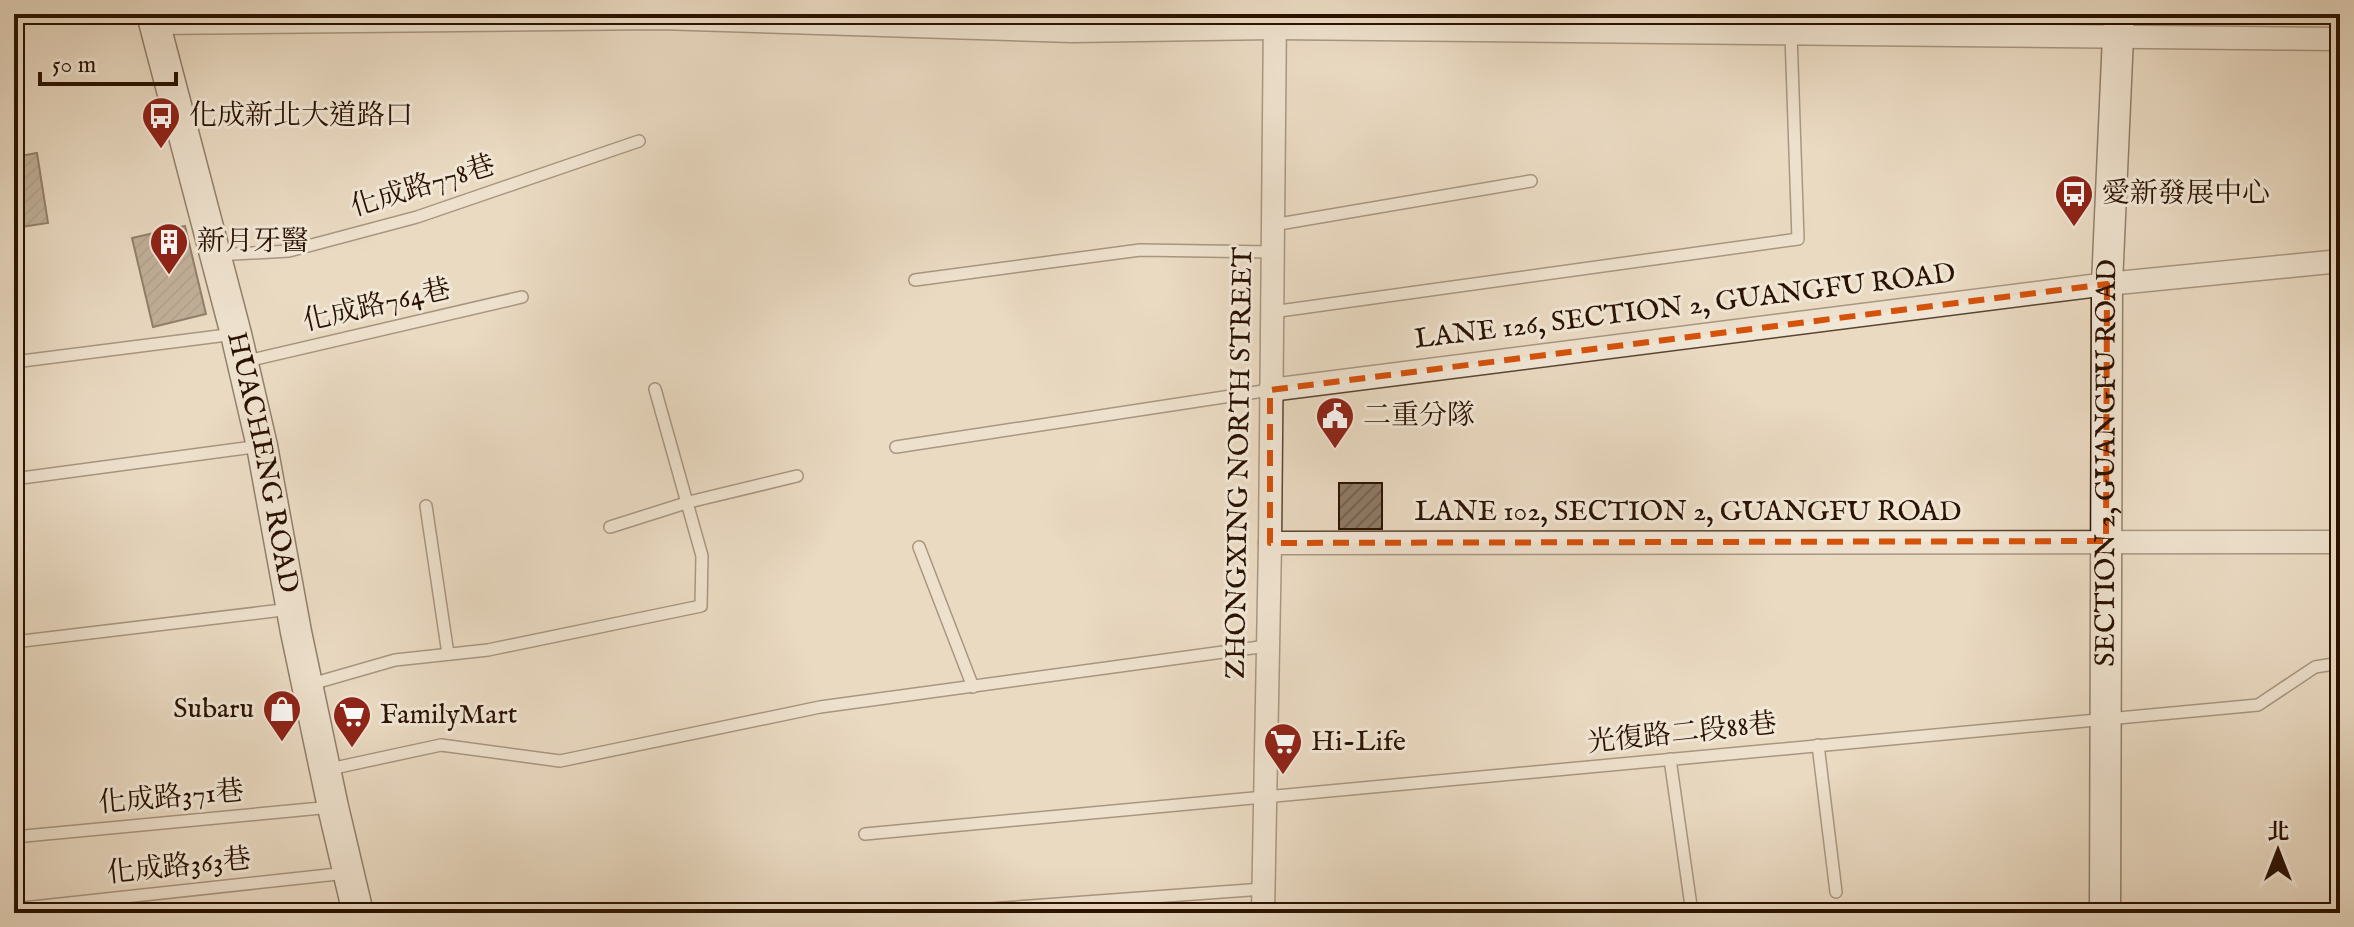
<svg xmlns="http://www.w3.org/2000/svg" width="2354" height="927" viewBox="0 0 2354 927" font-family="'IM FELL English','Noto Serif TC',serif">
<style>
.building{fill:url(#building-hatch);stroke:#2b1200;stroke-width:2}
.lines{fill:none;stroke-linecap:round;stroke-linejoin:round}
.lane-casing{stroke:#5b4430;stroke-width:14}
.street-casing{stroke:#5b4430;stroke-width:25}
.secondary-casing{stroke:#2b1200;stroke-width:33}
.lane{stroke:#f1e7d7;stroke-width:11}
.street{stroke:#f1e7d7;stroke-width:22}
.secondary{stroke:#f1e7d7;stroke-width:30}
.marked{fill:none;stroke:#d5520b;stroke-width:6;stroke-dasharray:16 10;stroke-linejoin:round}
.labels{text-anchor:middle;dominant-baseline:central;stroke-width:6;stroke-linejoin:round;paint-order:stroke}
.poi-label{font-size:28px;fill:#2b1200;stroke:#f1e7d7;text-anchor:start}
.street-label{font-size:28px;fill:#2b1200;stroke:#f1e7d7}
</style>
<defs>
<pattern id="building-hatch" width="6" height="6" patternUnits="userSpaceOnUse" patternTransform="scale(2)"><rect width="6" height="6" fill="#8e7a65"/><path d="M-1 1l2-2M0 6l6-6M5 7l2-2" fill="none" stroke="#746351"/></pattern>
</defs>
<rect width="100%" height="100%" fill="#eadac2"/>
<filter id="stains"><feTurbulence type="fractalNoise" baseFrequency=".0025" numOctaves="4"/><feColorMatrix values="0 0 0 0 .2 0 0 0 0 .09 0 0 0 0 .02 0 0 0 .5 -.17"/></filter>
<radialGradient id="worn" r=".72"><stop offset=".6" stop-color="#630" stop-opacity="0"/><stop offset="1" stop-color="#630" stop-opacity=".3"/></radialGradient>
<g class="building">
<polygon points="37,153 48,223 14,228 14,157"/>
<polygon points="185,226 206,314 153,327 132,238"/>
<rect x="1339" y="483" width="43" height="46"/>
</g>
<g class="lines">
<g class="lane-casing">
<g id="lane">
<polyline points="1273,225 1531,181"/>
<polyline points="217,255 289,251 417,217 639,141"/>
<polyline points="915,280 1140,250 1273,252"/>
<polyline points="1272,312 1798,239 1791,34"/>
<polyline points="14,362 235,334"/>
<polyline points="243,362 522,297"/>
<polyline points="896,447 1270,390"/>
<polyline points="14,479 261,446"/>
<polyline points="426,506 448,654"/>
<polyline points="610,527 689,502 797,476"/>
<polyline points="919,547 973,687"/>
<polyline points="14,642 291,609"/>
<polyline points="308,685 395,660 488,650 701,606 702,556 655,389"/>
<polyline points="1818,745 1836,892"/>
<polyline points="1670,759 1692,913"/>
<polyline points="325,770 441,745 560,761 820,707 1267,646"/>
<path d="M865,834c465,-39 929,-86 1393,-129l57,-38 25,-4"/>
<polyline points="14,837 332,807"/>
<polyline points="14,909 347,873"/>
<polyline points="935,913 1263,889"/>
</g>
</g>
<g class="street-casing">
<g id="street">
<polyline points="155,23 660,18 1072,31 1275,28 2340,39"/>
<polyline points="1270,390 2107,284 2340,261"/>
<polyline points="1270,543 2340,542"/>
<polyline points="1263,913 1270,543 1275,14"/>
</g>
</g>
<g class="secondary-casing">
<g id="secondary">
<path id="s1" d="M152,14l84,320 26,112 34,186 37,175 25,106"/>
<path id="s2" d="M2105,913l2,-629 12,-270"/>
</g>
</g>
<use href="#lane" class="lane"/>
<use href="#street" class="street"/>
<use href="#secondary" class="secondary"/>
</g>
<path d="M0 0H2354V927H0ZM2107,284l-1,257 -836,2v-153z" fill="#eadac2" fill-opacity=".55" fill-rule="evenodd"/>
<path class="marked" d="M2107,284l-1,257 -836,2v-153z"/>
<defs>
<g id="bus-pin" transform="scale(2)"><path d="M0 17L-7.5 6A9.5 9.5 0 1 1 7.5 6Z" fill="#8f2418" stroke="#f1e7d7"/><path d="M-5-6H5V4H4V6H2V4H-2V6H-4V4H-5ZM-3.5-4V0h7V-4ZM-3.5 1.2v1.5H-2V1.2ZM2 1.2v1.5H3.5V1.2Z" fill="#fff"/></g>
<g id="building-pin" transform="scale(2)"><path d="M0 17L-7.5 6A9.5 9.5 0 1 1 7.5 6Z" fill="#8f2418" stroke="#f1e7d7"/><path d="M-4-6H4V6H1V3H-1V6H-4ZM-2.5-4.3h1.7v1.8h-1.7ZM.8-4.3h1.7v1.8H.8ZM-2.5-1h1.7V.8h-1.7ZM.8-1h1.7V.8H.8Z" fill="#fff"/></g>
<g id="civic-pin" transform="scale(2)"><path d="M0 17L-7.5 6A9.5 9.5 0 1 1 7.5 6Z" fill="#8f2418" stroke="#f1e7d7"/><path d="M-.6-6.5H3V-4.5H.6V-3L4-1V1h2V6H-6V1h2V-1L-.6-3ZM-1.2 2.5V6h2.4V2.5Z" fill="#fff"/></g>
<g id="shop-pin" transform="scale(2)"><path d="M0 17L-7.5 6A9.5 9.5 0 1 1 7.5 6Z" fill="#8f2418" stroke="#f1e7d7"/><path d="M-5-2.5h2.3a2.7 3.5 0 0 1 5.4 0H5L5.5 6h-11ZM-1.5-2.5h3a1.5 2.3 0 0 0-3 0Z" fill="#fff"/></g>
<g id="supermarket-pin" transform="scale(2)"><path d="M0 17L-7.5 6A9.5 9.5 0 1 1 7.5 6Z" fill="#8f2418" stroke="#f1e7d7"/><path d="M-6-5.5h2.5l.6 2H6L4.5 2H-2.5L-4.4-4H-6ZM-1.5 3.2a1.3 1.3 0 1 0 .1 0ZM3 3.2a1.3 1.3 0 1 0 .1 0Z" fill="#fff"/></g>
</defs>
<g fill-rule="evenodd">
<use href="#bus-pin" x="161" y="116"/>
<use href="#bus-pin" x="2074" y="194"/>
<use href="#building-pin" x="169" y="242"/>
<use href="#civic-pin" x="1335" y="416"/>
<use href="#shop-pin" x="282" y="709"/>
<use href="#supermarket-pin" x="352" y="715"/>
<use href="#supermarket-pin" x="1283" y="742"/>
</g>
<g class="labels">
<g class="poi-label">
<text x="189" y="116">化成新北大道路口</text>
<text x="2102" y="194">愛新發展中心</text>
<text x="197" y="242">新月牙醫</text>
<text x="1363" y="416">二重分隊</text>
<text x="254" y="709" text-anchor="end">Subaru</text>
<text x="380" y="715">FamilyMart</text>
<text x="1311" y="742">Hi-Life</text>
</g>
<g class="street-label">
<text transform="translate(423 187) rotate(-17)">化成路778巷</text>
<text transform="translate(377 306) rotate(-13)">化成路764巷</text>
<text transform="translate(1685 307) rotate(-7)">LANE 126, SECTION 2, GUANGFU ROAD</text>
<text stroke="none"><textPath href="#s1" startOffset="462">HUACHENG ROAD</textPath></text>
<text transform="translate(1240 463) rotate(-89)">ZHONGXING NORTH STREET</text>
<text stroke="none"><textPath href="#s2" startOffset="450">SECTION 2, GUANGFU ROAD</textPath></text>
<text x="1688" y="512">LANE 102, SECTION 2, GUANGFU ROAD</text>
<text transform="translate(1682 734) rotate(-6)">光復路二段88巷</text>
<text transform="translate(171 798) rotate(-5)">化成路371巷</text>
<text transform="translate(179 867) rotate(-6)">化成路363巷</text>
</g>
</g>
<rect width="2354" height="927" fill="none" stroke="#eadac2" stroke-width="48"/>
<rect x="16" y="16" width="2322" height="895" fill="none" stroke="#2b1200" stroke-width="4"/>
<rect x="24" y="24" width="2306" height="879" fill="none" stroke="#2b1200" stroke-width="2"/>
<g transform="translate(2278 851)" stroke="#f1e7d7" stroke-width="6" paint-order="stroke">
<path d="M0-6L14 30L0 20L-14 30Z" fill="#2b1200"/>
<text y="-12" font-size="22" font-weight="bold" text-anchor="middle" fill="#2b1200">北</text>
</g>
<path d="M40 72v12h136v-12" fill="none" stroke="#2b1200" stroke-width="4"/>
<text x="52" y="72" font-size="24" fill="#2b1200" stroke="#f1e7d7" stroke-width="6" paint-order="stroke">50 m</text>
<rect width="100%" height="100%" filter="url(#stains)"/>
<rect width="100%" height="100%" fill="url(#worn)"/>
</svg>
